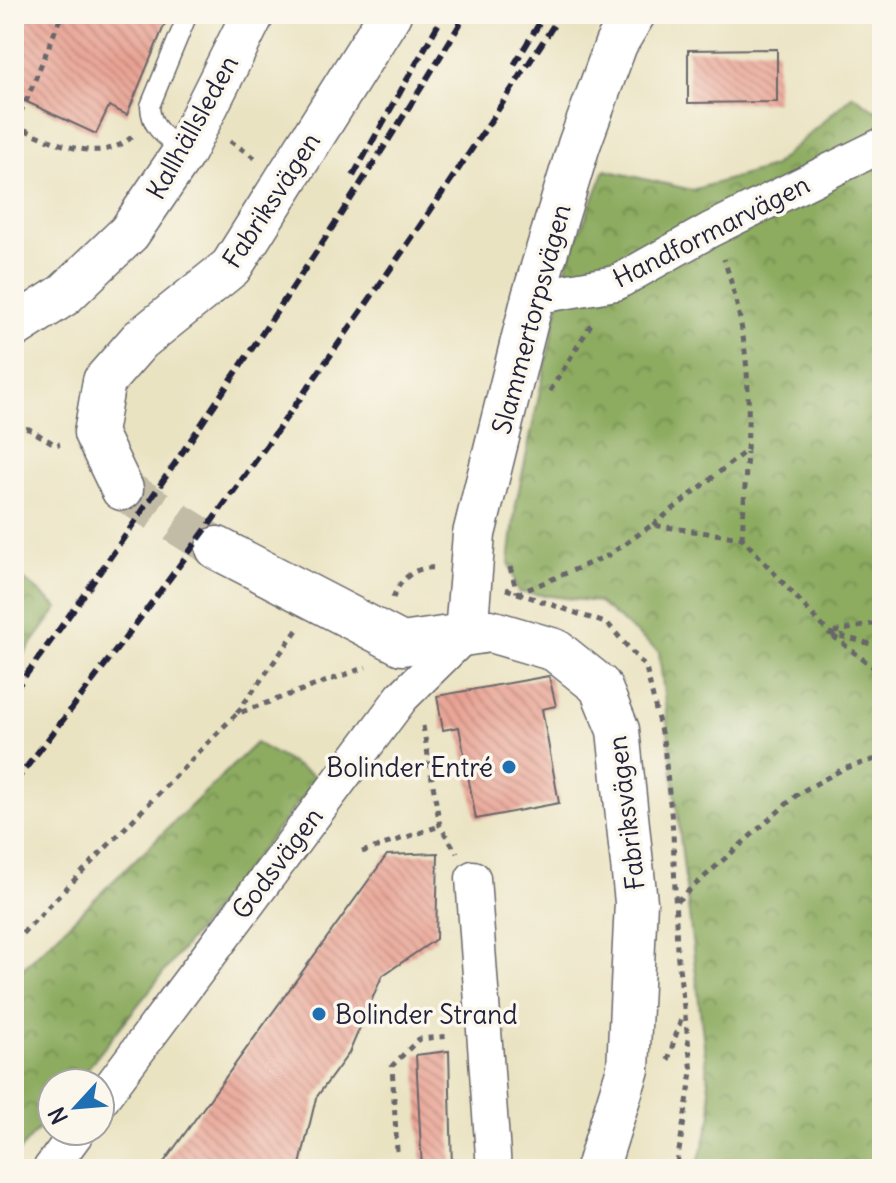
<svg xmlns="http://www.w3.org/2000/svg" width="896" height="1183" viewBox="0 0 896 1183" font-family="Delius,sans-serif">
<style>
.forest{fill:url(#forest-crowns);stroke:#58674e;stroke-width:2}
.building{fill:url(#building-back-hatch)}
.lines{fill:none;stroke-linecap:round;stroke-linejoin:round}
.tertiary-tunnel{stroke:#c2bca7;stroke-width:42;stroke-dasharray:42 21;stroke-linecap:butt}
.service-casing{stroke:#68666a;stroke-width:21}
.minor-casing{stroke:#68666a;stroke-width:37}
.tertiary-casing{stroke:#68666a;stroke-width:45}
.path{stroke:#68666a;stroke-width:5;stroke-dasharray:6 6;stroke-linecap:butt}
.service{stroke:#fff;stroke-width:18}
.minor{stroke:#fff;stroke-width:34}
.tertiary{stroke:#fff;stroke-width:42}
.rail{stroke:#22223b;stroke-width:6;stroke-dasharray:12 6;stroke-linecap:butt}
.poi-dot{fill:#1f6fb2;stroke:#fbf7ec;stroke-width:3}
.labels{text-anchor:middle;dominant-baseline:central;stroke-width:7;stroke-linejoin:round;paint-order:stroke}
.street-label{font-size:26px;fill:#22223b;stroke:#fbf7ec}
.poi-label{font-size:26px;fill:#22223b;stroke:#fbf7ec;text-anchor:end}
</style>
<defs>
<pattern id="forest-crowns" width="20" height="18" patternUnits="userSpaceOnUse" patternTransform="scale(2)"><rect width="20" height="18" fill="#8dac60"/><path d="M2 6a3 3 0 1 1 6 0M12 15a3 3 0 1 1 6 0" fill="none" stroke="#738c50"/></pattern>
<pattern id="building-back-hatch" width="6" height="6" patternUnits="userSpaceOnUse" patternTransform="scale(2)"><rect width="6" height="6" fill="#e8a091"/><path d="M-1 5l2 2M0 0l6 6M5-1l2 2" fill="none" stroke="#bc8278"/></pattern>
</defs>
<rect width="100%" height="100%" fill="#fbf7ec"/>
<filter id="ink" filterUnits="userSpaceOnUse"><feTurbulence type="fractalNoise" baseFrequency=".0125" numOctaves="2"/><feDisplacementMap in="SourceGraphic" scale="16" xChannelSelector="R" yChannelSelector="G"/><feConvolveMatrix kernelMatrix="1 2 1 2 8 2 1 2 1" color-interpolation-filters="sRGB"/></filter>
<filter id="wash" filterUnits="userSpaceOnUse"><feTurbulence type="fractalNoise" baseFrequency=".006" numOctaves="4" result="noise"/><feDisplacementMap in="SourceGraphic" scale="32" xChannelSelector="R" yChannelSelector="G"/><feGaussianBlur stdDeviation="1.8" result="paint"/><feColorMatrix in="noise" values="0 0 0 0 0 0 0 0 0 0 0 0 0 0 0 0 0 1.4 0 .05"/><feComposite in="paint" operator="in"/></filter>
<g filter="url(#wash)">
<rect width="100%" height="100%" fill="#eae3c2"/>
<g class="forest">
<polygon points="853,95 882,115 882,1169 696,1169 712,1115 659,652 598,602 518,592 509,562 516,504 567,264 605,170 692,190 772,167"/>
<polygon points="14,571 58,608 14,668"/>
<polygon points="256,743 318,778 76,1083 52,1083 52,1114 14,1157 14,977"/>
</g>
<g id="blocks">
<g class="building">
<polygon points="14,14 169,14 127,115 109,106 96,134 14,96"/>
<polygon points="777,49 777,102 688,103 688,50"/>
<polygon points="549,676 556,706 542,709 559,803 476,819 459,727 443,730 437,696"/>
<polygon points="438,853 436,939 382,976 349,1053 316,1098 299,1169 159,1169 387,855"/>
<polygon points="449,1051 452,1169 422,1169 416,1055"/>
</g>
</g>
</g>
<g filter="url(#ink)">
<use href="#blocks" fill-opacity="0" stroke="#68666a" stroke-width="2"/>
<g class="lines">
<polyline class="tertiary-tunnel" points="122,489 217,548"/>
<g class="service-casing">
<path id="service" d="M184,152c-17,-15 -33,-22 -34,-46l38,-92"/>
</g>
<g class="minor-casing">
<g id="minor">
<polyline points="533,297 616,283 710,230 882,145"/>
<polyline points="473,878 494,1169"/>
<polyline points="100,1101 402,697 466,634"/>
<polyline points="50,1169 78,1131"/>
</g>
</g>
<g class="tertiary-casing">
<g id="tertiary">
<polyline points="14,327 64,295 129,233 184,152 253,14"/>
<polyline points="122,489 95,433 104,381 140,340 231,267 390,14"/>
<polyline points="217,548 402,644 490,631 555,650 600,686 618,730 636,902 628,1069 597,1169"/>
<polyline points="466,634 474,534 533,297 579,145 616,44 634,14"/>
</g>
</g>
<g class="path">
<polyline points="14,123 25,104 62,14"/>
<path d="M14,125c37,16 87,43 121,9"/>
<polyline points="230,141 258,160"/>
<polyline points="550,391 593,321"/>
<polyline points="14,427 29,429 56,445 60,444"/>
<path d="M653,525l94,-75c4,-70 -1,-124 -23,-191"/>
<polyline points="742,538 747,452"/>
<polyline points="510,567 517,592"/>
<polyline points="506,589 608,624 646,668 664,745 673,831 677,951 692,1072 676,1169"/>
<polyline points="517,594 609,555 652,525 742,538 829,633 882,647"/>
<path d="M393,598c7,-19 21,-32 43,-30"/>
<polyline points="834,632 882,622"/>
<polyline points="833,636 877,670 882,691"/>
<polyline points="237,713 297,630"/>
<polyline points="423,726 440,826 457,853"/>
<polyline points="362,852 440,826"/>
<polyline points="677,901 799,793 843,769 882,757"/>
<polyline points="14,942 236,714 366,667"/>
<polyline points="668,1060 682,1016"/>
<polyline points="397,1151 392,1066 419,1039 451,1036"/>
</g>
<use href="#service" class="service"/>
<use href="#minor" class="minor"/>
<use href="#tertiary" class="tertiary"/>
<g class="rail">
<polyline points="514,65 545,14"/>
<polyline points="353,176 444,14"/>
<path d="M14,691c76,-102 148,-208 219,-314 80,-119 159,-239 233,-363"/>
<path d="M14,783c194,-248 375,-505 547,-769"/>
</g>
</g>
</g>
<g class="poi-dot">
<circle cx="509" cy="767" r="8"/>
<circle cx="319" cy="1014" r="8"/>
</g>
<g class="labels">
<g class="street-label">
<text transform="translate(192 127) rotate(-61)">Kallhällsleden</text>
<text transform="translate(271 200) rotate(-57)">Fabriksvägen</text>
<text transform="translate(711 231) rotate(-27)">Handformarvägen</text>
<text transform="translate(531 319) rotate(-75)">Slammertorpsvägen</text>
<text transform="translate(626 813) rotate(-97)">Fabriksvägen</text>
<text transform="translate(277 863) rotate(-53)">Godsvägen</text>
</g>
<g class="poi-label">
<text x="493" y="767">Bolinder Entré</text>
<text x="335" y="1014" text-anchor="start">Bolinder Strand</text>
</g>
</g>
<rect width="896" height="1183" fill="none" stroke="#fbf7ec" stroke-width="48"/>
<g transform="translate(76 1107) rotate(244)"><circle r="38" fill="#fbf7ec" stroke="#a4a2a5" stroke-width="2"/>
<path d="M0-6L14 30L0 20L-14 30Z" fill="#1f6fb2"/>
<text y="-12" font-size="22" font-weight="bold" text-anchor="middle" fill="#22223b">N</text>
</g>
</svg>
